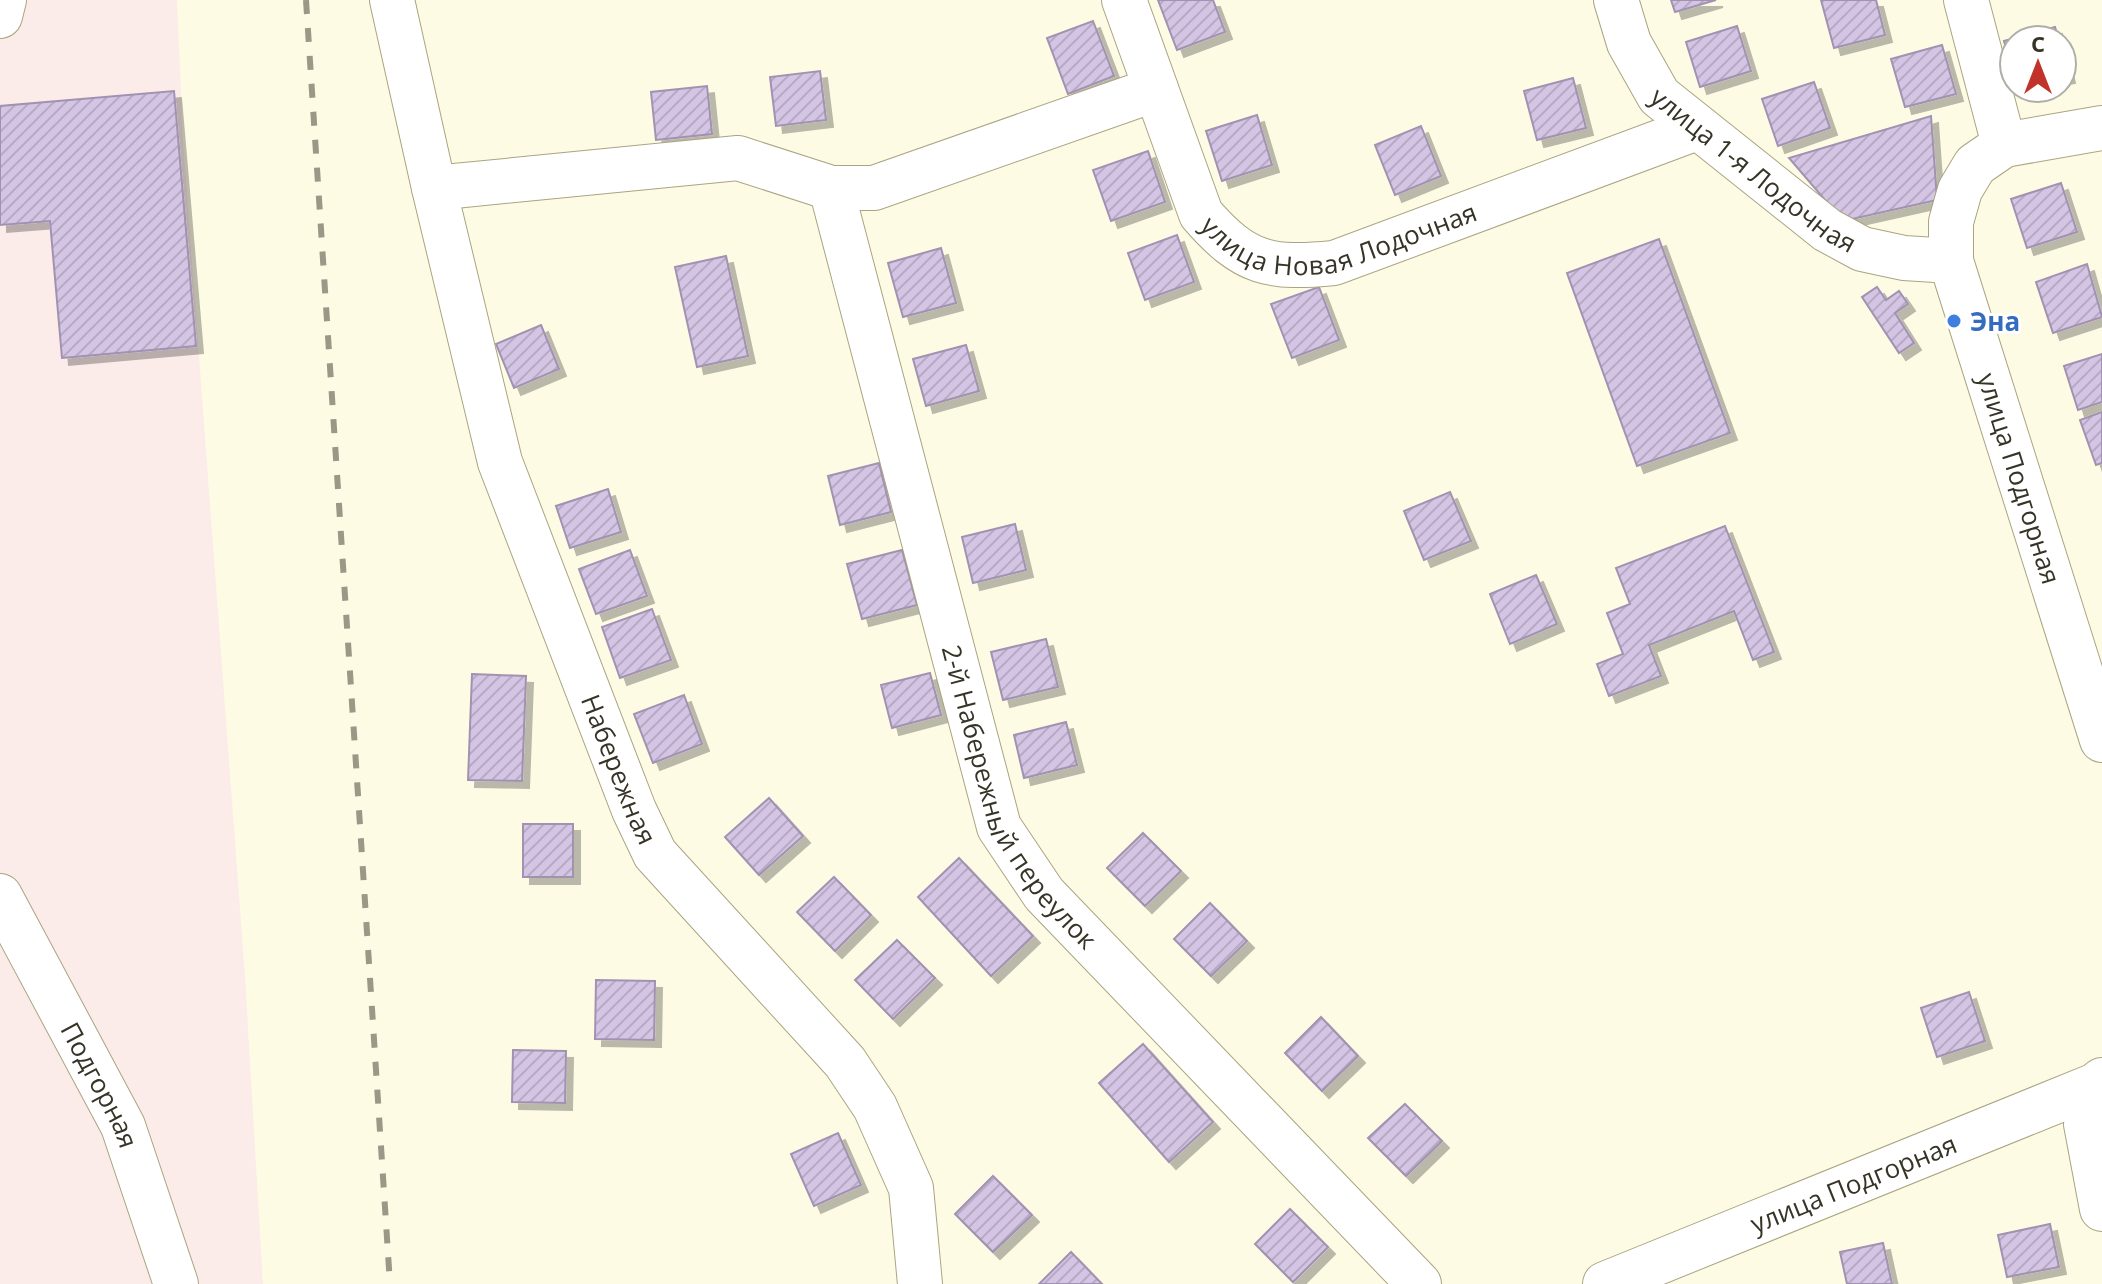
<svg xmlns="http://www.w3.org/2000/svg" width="2102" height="1284" viewBox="0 0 2102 1284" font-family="'Open Sans',sans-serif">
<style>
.industrial{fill:#fcece9}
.building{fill:url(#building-hatch);stroke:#a292b1;stroke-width:2;filter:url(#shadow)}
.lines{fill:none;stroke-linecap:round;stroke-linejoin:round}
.minor-casing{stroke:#aaa481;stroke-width:46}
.minor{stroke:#fff;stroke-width:44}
.rail{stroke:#9a9886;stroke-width:6;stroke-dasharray:14 14;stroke-linecap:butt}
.shop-dot{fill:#3f7fe0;stroke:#fff;stroke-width:3}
.labels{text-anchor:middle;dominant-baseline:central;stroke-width:6;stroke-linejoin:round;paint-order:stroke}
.street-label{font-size:26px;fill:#363426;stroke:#fff}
.shop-label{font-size:26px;font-weight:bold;fill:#366cbe;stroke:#fff;text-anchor:start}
</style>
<defs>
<pattern id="building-hatch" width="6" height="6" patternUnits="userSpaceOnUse" patternTransform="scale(2)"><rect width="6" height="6" fill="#d5c5e5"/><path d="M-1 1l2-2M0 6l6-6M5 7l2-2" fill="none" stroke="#b7aac4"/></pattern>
<filter id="shadow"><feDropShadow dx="7" dy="7" stdDeviation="0" flood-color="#0004"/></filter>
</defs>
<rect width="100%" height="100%" fill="#fefbe5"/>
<polygon class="industrial" points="0,0 177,0 183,140 245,976 263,1284 0,1284"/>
<g class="building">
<polygon points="1158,0 1213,0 1225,32 1177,50"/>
<polygon points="1671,0 1716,0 1675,12"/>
<polygon points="1821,0 1876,0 1885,35 1834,48"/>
<polygon points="1093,21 1114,76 1068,94 1047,38"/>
<polygon points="1737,26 1751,71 1700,87 1686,42"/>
<polygon points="2055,27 2059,40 2014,40 2014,79 2004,41"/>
<polygon points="1942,45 1956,94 1905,107 1891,59"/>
<polygon points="2062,52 2068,76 2062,77"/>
<polygon points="820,71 826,120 776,126 770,77"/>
<polygon points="1573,78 1586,128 1537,140 1524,91"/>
<polygon points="1814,82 1830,128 1778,146 1762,99"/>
<polygon points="707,86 712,134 656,140 651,92"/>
<polygon points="174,91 196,346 62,358 50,221 0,225 0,106"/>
<polygon points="1257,115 1272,165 1222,181 1206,131"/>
<polygon points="1931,116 1937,200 1843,221 1789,158"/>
<polygon points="1421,126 1441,176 1395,195 1375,145"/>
<polygon points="1148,151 1165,202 1111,221 1093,170"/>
<polygon points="2061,183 2077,232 2027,248 2011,199"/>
<polygon points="1177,235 1194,282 1145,300 1128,253"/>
<polygon points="1659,239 1730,433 1637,466 1567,273"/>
<polygon points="941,248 956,303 903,317 888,263"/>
<polygon points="726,256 748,356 697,367 675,267"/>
<polygon points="2087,264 2102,317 2053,333 2036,282"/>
<polygon points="1319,287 1339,340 1292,358 1271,304"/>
<polygon points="1877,287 1886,300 1899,291 1908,304 1895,313 1914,343 1899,353 1862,297"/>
<polygon points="541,325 559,369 514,388 496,344"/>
<polygon points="966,345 979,391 926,406 913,359"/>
<polygon points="2102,354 2102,402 2078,410 2064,366"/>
<polygon points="2102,412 2102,463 2096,465 2080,420"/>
<polygon points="879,463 891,512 840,525 828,476"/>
<polygon points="608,489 621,532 570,548 556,506"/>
<polygon points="1450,492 1471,541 1424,560 1404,511"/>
<polygon points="1015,524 1026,570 973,583 962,537"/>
<polygon points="1725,526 1774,652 1753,660 1734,611 1649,645 1661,676 1609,696 1597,664 1623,654 1607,613 1630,604 1616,568"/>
<polygon points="630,550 647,596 596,614 579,569"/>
<polygon points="902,550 917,605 862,619 847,564"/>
<polygon points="1536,575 1557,624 1510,644 1490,594"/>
<polygon points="652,609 671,660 620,678 602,627"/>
<polygon points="1046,639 1058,687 1003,700 991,652"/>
<polygon points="930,673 941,715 892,728 881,685"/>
<polygon points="472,674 526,676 522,781 468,780"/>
<polygon points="684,695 702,744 653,763 634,714"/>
<polygon points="1066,722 1077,765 1024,778 1014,735"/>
<polygon points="769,798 803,836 759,875 725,837"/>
<rect x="523" y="824" width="50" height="53"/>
<polygon points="1143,833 1181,871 1145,906 1107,868"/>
<polygon points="959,858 1033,936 991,976 918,897"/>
<polygon points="834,877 871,915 835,951 797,912"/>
<polygon points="1210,903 1247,941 1211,976 1174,939"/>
<polygon points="897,940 935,978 893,1019 855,980"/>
<polygon points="596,980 655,981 654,1040 595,1039"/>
<polygon points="1969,992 1985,1041 1937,1057 1921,1008"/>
<polygon points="1321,1017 1358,1056 1322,1091 1285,1053"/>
<polygon points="1143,1044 1213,1122 1169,1162 1099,1083"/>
<polygon points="513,1050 566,1051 565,1103 512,1102"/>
<polygon points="1405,1104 1442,1141 1406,1176 1368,1138"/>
<polygon points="838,1133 861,1185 814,1206 791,1154"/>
<polygon points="993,1176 1032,1215 993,1252 955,1214"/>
<polygon points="1290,1209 1328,1247 1293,1282 1255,1244"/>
<polygon points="2050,1224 2059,1267 2007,1277 1998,1235"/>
<polygon points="1883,1243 1892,1284 1847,1284 1840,1252"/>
<polygon points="1071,1252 1102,1284 1039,1284"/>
</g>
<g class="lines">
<g class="minor-casing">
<g id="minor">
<path id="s1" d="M392,0l42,188 66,274 134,348 21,44 190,208 30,45 36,81 9,96"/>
<path id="s2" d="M1124,0l77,214c44,51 69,55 133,49l363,-135"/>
<path id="s3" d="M1616,0l13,43 30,53 168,134 35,19 42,9 47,3"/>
<polyline points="1966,0 2004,145"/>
<polyline points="0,16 4,0"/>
<path id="s4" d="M2102,128l-98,17 -29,20 -15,25 -9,32v39l151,479"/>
<polyline points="434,188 738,158 831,188 874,188 1156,89"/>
<path id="s5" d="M831,188l168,639 45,67 375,390"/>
<path id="s6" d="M0,896l123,230 53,158"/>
<polyline points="2102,1098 2086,1124 2102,1209"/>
<path id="s7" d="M1605,1284l491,-199 6,-5"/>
</g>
</g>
<use href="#minor" class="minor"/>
<polyline class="rail" points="306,0 390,1284"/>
</g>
<circle class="shop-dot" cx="1954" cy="321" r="8"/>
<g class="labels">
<g class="street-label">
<text stroke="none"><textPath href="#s3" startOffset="226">улица 1-я Лодочная</textPath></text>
<text stroke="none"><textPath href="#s2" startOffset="382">улица Новая Лодочная</textPath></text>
<text stroke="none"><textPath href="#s4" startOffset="464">улица Подгорная</textPath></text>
<text stroke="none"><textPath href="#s1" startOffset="804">Набережная</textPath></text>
<text stroke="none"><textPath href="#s5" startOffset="642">2-й Набережный переулок</textPath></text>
<text stroke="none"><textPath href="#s6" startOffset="214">Подгорная</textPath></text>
<text stroke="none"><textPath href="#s7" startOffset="268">улица Подгорная</textPath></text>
</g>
<g class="shop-label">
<text x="1970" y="321">Эна</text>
</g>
</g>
<g transform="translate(2038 64)"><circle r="38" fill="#ffffff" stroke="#afaea8" stroke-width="2"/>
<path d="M0-6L14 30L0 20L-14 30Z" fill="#c1332a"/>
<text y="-12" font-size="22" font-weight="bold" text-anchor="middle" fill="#363426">С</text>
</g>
</svg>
